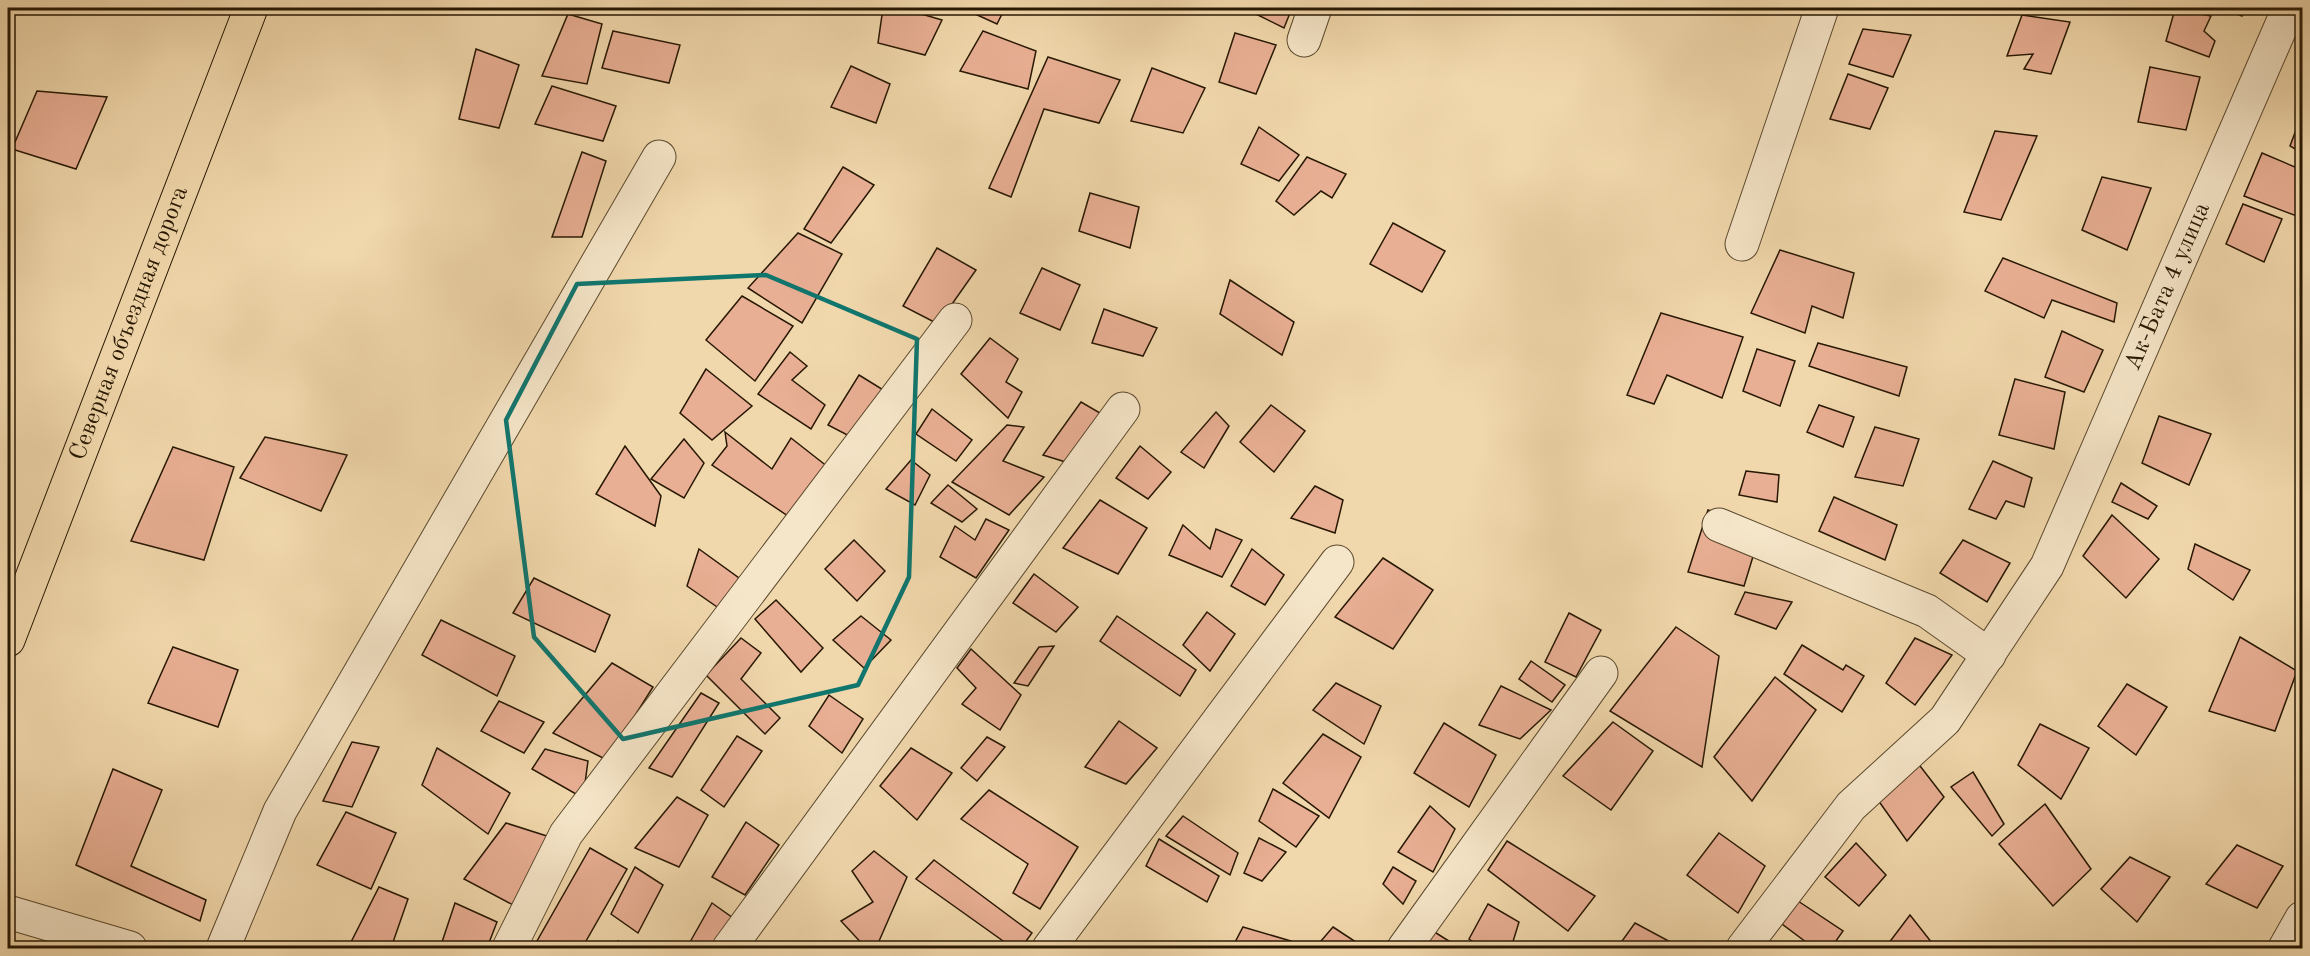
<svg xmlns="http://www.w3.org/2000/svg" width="2310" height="956" viewBox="0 0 2310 956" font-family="'Old Standard TT',serif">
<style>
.building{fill:#e9af94;stroke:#271803;stroke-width:1.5}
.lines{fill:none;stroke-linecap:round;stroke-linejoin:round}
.minor-casing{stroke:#5a482d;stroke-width:35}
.highway-casing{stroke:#271803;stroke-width:35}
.minor{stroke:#f6e6c9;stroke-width:33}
.highway{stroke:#f1d8ac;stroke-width:33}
.marked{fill:none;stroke:#0f766e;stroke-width:4.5;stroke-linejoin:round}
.labels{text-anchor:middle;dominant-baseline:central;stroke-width:4.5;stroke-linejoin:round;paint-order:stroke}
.street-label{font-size:24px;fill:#271803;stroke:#f6e6c9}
</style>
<rect width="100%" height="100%" fill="#f1d8ac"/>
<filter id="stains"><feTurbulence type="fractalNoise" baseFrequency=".00333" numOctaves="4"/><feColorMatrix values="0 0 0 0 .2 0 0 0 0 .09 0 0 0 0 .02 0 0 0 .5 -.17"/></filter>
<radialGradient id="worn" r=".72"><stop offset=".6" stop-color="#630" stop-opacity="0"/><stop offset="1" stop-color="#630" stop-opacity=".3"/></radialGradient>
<g class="building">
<polygon points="883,8 901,8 942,20 925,55 878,43"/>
<polygon points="962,8 1005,8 997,24"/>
<polygon points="1258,8 1292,8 1284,28 1256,14"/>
<polygon points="2222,8 2246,8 2242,16"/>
<polygon points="2175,9 2211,16 2204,31 2215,41 2209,57 2166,41"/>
<polygon points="568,14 602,24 587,84 542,76"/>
<polygon points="2022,15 2070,22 2051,74 2024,69 2033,54 2007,56"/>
<polygon points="1863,29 1911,35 1893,77 1849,64"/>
<polygon points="613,31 680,45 669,83 602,68"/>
<polygon points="983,31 1036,51 1028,89 960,71"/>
<polygon points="1235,33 1276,45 1256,94 1219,82"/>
<polygon points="476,49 519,65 499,128 459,119"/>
<polygon points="1048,57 1120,80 1099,123 1044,109 1011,197 989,188"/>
<polygon points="851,66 890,84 876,123 831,107"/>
<polygon points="2150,67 2200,77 2186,130 2138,122"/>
<polygon points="1152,68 1205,88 1183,133 1131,121"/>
<polygon points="1848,74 1888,88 1870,129 1830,119"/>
<polygon points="552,86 616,106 603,141 535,124"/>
<polygon points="37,91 107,97 76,169 12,149"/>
<polygon points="2302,114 2302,153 2290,146"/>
<polygon points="1259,127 1299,155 1279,181 1241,164"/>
<polygon points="1995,131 2037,136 2001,220 1964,212"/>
<polygon points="582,152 606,161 582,237 552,237"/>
<polygon points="2262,153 2302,170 2302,218 2244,196"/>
<polygon points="1307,157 1346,174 1332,198 1321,191 1294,215 1276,201"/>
<polygon points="843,167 874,185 831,243 804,229"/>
<polygon points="2102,177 2151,188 2127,250 2082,230"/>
<polygon points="1090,193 1139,207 1130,248 1079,231"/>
<polygon points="2243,204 2282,219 2264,262 2226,244"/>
<polygon points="1393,223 1445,251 1422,292 1370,264"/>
<polygon points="798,233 842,254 802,323 748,288"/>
<polygon points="937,248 976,270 938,324 903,306"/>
<polygon points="1780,250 1854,273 1843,318 1812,306 1805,333 1751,313"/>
<polygon points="2003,258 2117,303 2114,322 2052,300 2044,318 1985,291"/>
<polygon points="1042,268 1080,285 1060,330 1020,313"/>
<polygon points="1230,280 1294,322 1282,355 1220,314"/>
<polygon points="742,296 793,326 755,381 706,340"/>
<polygon points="1104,309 1157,328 1143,356 1092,343"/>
<polygon points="1661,313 1743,337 1722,398 1667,375 1654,404 1627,395"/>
<polygon points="2302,319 2302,340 2296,337"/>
<polygon points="2062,331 2103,350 2084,392 2045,377"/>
<polygon points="990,338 1018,359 1006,382 1022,392 1008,418 961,374"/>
<polygon points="1818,343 1907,367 1899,396 1809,366"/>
<polygon points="1757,349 1795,361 1780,406 1743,391"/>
<polygon points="790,352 807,366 792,380 825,405 811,429 758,394"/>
<polygon points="706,369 752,406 712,440 680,413"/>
<polygon points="859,375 885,391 855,439 828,425"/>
<polygon points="2015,379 2065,392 2054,449 1999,435"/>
<polygon points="1081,402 1100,413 1069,463 1043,455"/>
<polygon points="1271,405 1305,431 1274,472 1240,442"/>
<polygon points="1819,405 1854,417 1843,447 1807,432"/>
<polygon points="932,409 972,440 956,461 916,434"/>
<polygon points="1216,412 1229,426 1204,468 1181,452"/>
<polygon points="2159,416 2211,434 2189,485 2142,463"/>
<polygon points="1007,425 1024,427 1003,461 1044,477 1009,515 952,482"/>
<polygon points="1875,427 1919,439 1903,486 1855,477"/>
<polygon points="725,432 772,469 791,438 828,467 788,516 712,465 727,446"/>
<polygon points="265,437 347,455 321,511 240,478"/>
<polygon points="684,439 704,463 684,498 651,479"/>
<polygon points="625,446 661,496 655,526 596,494"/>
<polygon points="1140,446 1171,472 1148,499 1116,478"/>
<polygon points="173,447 234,467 204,560 131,541"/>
<polygon points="911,460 930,475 915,505 886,489"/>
<polygon points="1993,461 2032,478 2024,507 2006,501 1996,519 1969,509"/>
<polygon points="1746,471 1779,475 1777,502 1739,495"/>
<polygon points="2121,483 2157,506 2148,519 2112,502"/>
<polygon points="948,485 977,509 962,522 931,503"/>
<polygon points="1315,486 1343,500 1335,533 1291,518"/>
<polygon points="1834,497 1897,525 1885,560 1819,531"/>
<polygon points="1100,500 1147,528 1118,574 1063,548"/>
<polygon points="1708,510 1762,527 1744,586 1688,572"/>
<polygon points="2112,515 2159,559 2126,598 2083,556"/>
<polygon points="986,519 1009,530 976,578 940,557 955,526 975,540"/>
<polygon points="1183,525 1210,549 1216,529 1242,540 1222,577 1169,555"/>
<polygon points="854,540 885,571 857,601 825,569"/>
<polygon points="1963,540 2010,563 1987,602 1940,573"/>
<polygon points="2195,544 2250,570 2233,600 2188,569"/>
<polygon points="699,549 739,578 720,609 687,586"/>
<polygon points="1252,549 1284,575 1265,605 1231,586"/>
<polygon points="1383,558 1433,590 1393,649 1335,617"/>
<polygon points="1034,574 1078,607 1056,632 1013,603"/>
<polygon points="534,578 610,615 595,652 513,613"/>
<polygon points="1745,592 1792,602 1776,629 1735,614"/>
<polygon points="776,600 823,648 801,672 755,619"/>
<polygon points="1207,612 1235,634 1210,671 1183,645"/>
<polygon points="1569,613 1601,630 1576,677 1545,662"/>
<polygon points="861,616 891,640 864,668 833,640"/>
<polygon points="1117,616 1196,670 1180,696 1100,641"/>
<polygon points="441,620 515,656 497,696 422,655"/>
<polygon points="1676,627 1719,656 1702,767 1610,711"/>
<polygon points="2240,637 2297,671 2275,731 2209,711"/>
<polygon points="741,638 761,653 741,679 780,718 765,734 706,675"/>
<polygon points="1915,638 1952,655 1915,705 1886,683"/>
<polygon points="1802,645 1843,670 1846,665 1864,676 1842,712 1784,674"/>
<polygon points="1054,646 1028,686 1014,683 1039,647"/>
<polygon points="173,647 238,670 218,727 148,703"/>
<polygon points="971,649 1021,695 1000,730 962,704 976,688 957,668"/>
<polygon points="1531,661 1565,685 1552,702 1519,679"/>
<polygon points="612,663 653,687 607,760 553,733"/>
<polygon points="1775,677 1816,710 1752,801 1714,757"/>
<polygon points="1336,683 1381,706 1364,744 1313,710"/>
<polygon points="2127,684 2167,707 2136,755 2098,726"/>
<polygon points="1501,686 1551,710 1520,739 1479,725"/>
<polygon points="701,693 719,703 672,777 649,768"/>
<polygon points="829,695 863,719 842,753 809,726"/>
<polygon points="499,701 544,722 524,753 481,731"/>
<polygon points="1119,721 1157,748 1126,784 1085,767"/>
<polygon points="1613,722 1653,751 1611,810 1563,776"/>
<polygon points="1444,723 1496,755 1469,807 1414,773"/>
<polygon points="2040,724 2089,748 2061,799 2018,765"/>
<polygon points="1323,734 1361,757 1329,818 1283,783"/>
<polygon points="737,736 762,751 724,807 701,790"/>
<polygon points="987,737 1005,747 977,781 961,768"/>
<polygon points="352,742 379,747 352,807 323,801"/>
<polygon points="437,748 510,793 488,834 422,785"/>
<polygon points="911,748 952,773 917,820 880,786"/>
<polygon points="545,749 588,761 583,798 532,769"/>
<polygon points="1917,762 1944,797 1907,841 1878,800"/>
<polygon points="113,769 162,790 131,866 206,900 200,921 76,865"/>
<polygon points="1973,772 2004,824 1992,836 1951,787"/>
<polygon points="1273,789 1319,816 1296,847 1259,821"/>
<polygon points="989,790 1078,847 1040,909 1013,893 1028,864 961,819"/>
<polygon points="677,797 708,815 679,867 635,848"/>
<polygon points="2045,804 2091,869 2053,906 1999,844"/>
<polygon points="1430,806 1455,829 1433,872 1398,852"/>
<polygon points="346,812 396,833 371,889 317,865"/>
<polygon points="1183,816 1238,853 1230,875 1166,836"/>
<polygon points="746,822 779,845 745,895 712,877"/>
<polygon points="506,823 550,837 517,907 464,879"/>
<polygon points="1719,833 1765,866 1738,913 1687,875"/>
<polygon points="1259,838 1286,852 1262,881 1244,873"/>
<polygon points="1159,839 1219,876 1207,902 1146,866"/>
<polygon points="1507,841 1595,896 1568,931 1488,870"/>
<polygon points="1856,843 1886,875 1859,906 1825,877"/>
<polygon points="2237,845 2283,866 2257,908 2206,884"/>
<polygon points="590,848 627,869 582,948 533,948"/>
<polygon points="874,851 907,877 876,948 866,948 841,921 873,902 852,871"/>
<polygon points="2130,857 2170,877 2137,922 2101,889"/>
<polygon points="934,860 1032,933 1021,948 1013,948 916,879"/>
<polygon points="635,867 663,885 638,933 611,914"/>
<polygon points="1393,867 1416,881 1403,904 1383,884"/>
<polygon points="379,887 408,899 391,948 348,948"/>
<polygon points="1795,899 1843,931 1831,948 1814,948 1782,924"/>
<polygon points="455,903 497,922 487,948 440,948"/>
<polygon points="712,903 733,918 714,944 690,942"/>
<polygon points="1488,904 1519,922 1511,948 1482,948 1469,939"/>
<polygon points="1910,915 1936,948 1885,948"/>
<polygon points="1635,923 1676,945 1673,948 1617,948"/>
<polygon points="1425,926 1460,948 1411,948"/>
<polygon points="1243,927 1291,941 1289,948 1232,948"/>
<polygon points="1333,927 1365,948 1315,948"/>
<polygon points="618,941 633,948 614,948"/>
</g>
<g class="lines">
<g class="minor-casing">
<g id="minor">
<polyline points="1304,40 1315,8"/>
<polyline points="1742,244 1822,8"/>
<polyline points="1719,525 1927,611 1989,655"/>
<polyline points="8,912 130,948"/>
<polyline points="223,948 280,811 659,157"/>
<polyline points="509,948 566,834 955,320"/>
<polyline points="729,948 1123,409"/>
<polyline points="1049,948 1337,562"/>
<polyline points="1404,948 1601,673"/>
<path id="s1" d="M1743,948l108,-142 94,-86 102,-154 242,-558"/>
<polyline points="2285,948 2302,918"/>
</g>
</g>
<g class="highway-casing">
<g id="highway">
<path id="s2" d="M8,640l243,-632"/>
</g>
</g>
<use href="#minor" class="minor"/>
<use href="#highway" class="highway"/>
</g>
<path class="marked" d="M766,275l151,64 -8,238 -51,108 -235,54 -89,-102 -28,-217 71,-136z"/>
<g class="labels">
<g class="street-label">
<text stroke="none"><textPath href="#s1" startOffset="795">Ак-Бата 4 улица</textPath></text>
<text stroke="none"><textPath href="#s2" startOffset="339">Северная объездная дорога</textPath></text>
</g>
</g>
<rect width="2310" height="956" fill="none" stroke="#f1d8ac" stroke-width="30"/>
<rect x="9" y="9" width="2292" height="938" fill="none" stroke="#271803" stroke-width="3"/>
<rect x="15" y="15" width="2280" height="926" fill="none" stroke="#271803" stroke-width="1.5"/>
<rect width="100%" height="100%" filter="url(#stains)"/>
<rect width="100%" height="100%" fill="url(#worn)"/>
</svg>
